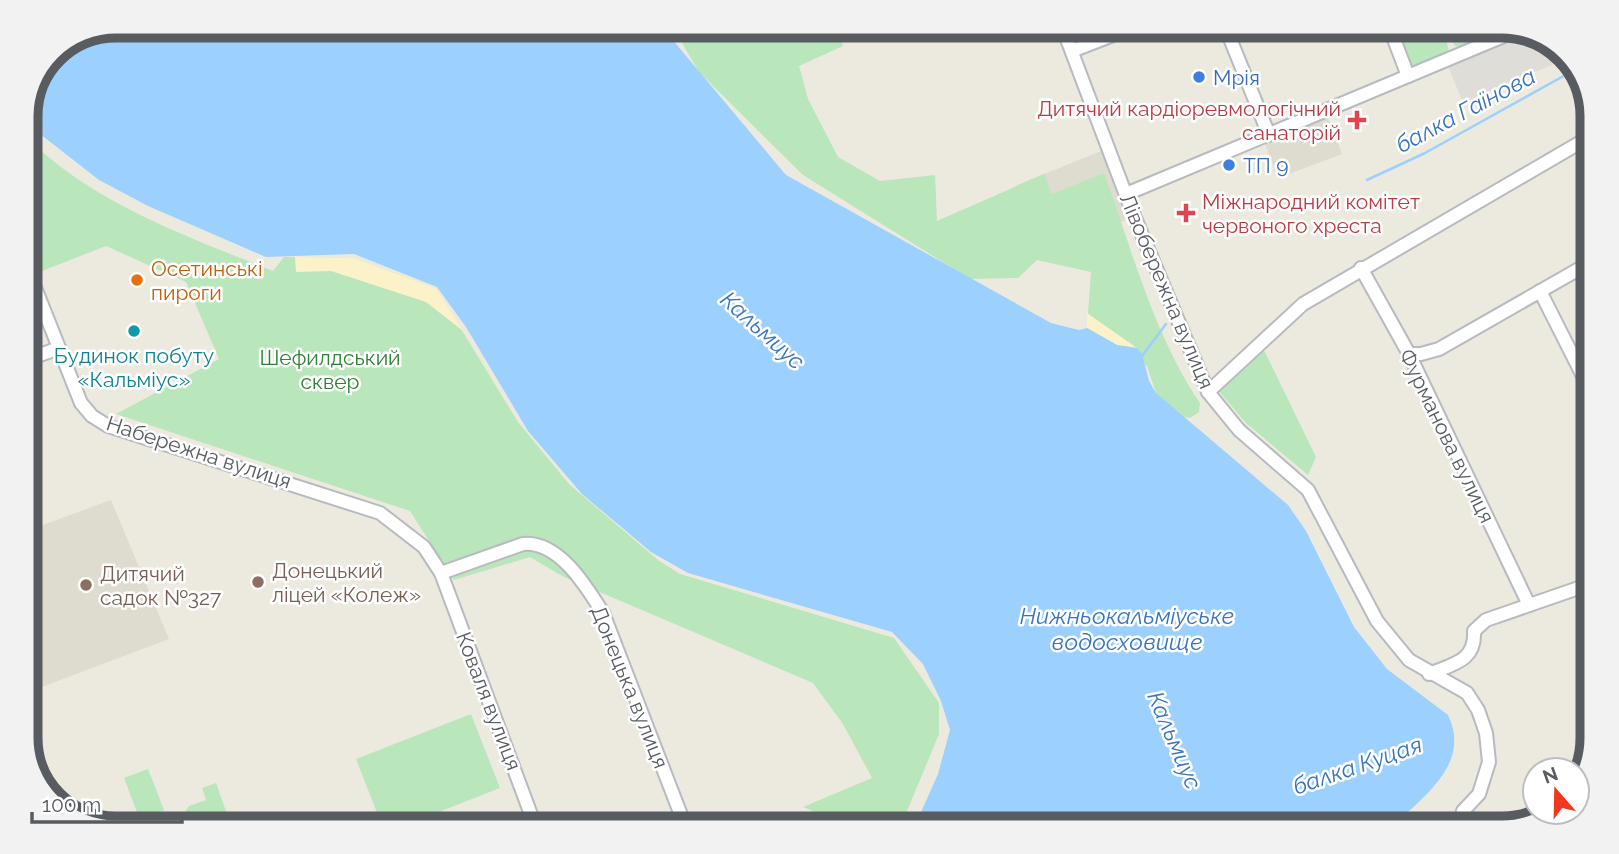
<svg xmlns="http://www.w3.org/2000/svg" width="1619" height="854" viewBox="0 0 1619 854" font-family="Raleway,sans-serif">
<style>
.industrial{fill:#dfddd7}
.education{fill:#dedccf}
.green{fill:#b9e6bb}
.sand{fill:#fcf2ca}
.water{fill:#9cd0ff}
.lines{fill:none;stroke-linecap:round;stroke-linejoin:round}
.stream{stroke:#9cd0ff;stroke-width:2.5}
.minor-casing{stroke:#b7babf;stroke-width:16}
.minor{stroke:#fff;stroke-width:12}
.shop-dot{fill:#3f7fe0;stroke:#fff;stroke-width:2.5}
.health-dot{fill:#e0444e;stroke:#fff;stroke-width:2.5}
.food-dot{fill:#e8710a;stroke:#fff;stroke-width:2.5}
.culture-dot{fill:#0f9aa8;stroke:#fff;stroke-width:2.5}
.education-dot{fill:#8d6e63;stroke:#fff;stroke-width:2.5}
.labels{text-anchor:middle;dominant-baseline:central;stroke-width:5;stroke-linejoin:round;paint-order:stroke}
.shop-label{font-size:21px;fill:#366cbe;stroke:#fff;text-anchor:start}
.health-label{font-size:21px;fill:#be3a42;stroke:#fff;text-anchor:end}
.food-label{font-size:21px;fill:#c56008;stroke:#fff;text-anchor:start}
.street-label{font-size:21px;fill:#585c61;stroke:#fff}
.culture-label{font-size:21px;fill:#0d838f;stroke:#fff}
.park-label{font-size:21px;fill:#2e8236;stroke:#fff}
.education-label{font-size:21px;fill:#785e54;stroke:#fff;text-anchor:start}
.water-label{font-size:23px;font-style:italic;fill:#3774bf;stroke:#fff}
.rim{fill:none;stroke:#585c61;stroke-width:9}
</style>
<rect width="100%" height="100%" fill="#eceadf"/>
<polygon class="industrial" points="1532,33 1543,36 1568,58 1463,103 1448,66"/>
<g class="education">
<polygon points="1328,117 1342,154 1278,178 1265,144"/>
<polygon points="1101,151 1126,220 1049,250 1017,185"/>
<polygon points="111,500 169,639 26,693 26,531"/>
</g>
<g class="green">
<path d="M672,26h165l6,20 -44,20 9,33 30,58 42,24 55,-6 2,46 107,-47 8,20 52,-21c28,77 50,162 96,230l-1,9 -9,6 -10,-2 -24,-23 -9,-27 -60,-38 4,-56 -54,-12 -19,18 -48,1 -167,-104 -104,-103z"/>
<polygon points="1392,26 1443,26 1449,52 1410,67"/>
<polygon points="1450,26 1498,26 1499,28 1496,32 1458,47 1454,45"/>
<path d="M26,137c68,67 160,99 247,134l11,-14 69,1 83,30 82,134 51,62 89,76 22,14 214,64 45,65v31l-39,94h-47l-50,-21 69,-29 -29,-54 -30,-41 -251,-107 -32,-19 -76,23 -44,-69 -294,-97 103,-55 -33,-77 -80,-36 -69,27 -11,-27z"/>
<polygon points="1262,346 1316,457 1308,475 1246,423 1217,389"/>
<polygon points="471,714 500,788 398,828 383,828 356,759"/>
<polygon points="148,769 164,810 140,820 124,778"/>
<polygon points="216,783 232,828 187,828 183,815 189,806 206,800 202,788"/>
</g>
<g class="sand">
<polygon points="295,257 353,258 436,288 463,331 426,302 331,271 296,272"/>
<polygon points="1087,313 1137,348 1117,345 1087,328"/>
</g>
<path class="water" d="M116,26h545l125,149 265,148 28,7 8,-2 30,17 20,3 5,6 7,27 7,12 132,112 18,26 48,96 33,42 61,46c24,50 -26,81 -56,113h-478l24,-54 12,-44 -9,-29 -18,-37 -31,-32 -204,-59 -37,-21 -69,-58 -54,-63 -62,-104 -29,-40 -83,-33 -88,3 -118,-51 -49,-26 -73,-57v-12l27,-59z"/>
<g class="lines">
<g class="stream">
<polyline points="1367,180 1425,153 1578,68"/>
<polyline points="1142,356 1166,324"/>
</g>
<g class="minor-casing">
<g id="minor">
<polyline points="1062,26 1130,206 1208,392 1239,430 1308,490 1377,621 1409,660 1467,693 1478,710 1486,733 1489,762 1479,794 1463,811 1459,828"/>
<polyline points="1225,26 1269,135"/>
<polyline points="1389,26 1408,76"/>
<polyline points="1072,51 1136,26"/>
<polyline points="1126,194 1518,30"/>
<polyline points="26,265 81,403 92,416 108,426 380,513 424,547 441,573 536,828"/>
<polyline points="1361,268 1409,354 1529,605"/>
<polyline points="1540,291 1593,396"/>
<polyline points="1409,354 1421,354 1439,349 1593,261"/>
<polyline points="26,360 59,348"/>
<polyline points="1208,392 1303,304 1593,135"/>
<path d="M441,573l82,-29c36,-3 63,42 80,69l83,215"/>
<path d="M1429,674c24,-10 47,-13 45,-43l12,-11 107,-37"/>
</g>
</g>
<use href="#minor" class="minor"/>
</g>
<g class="shop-dot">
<circle cx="1199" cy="77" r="7"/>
<circle cx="1229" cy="165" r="7"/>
</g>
<g class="health-dot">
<path d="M1353.5 109.5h7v7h7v7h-7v7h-7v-7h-7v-7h7z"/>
<path d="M1182.5 202.5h7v7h7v7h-7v7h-7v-7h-7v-7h7z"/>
</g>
<circle class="food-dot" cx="137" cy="280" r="7"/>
<circle class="culture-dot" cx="134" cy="331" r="7"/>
<g class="education-dot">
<circle cx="258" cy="582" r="7"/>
<circle cx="86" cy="585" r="7"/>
</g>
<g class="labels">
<g class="shop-label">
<text x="1213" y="77">Мрія</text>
<text x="1243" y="165">ТП 9</text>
</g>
<g class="health-label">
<text x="1341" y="108">Дитячий кардіоревмологічний<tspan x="1341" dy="24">санаторій</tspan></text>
<text x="1202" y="201" text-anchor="start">Міжнародний комітет<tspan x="1202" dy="24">червоного хреста</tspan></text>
</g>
<g class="food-label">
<text x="151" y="268">Осетинські<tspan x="151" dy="24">пироги</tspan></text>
</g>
<g class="street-label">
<text transform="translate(1167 291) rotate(67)">Лівобережна вулиця</text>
<text transform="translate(1447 436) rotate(64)">Фурманова вулиця</text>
<text transform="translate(199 452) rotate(18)">Набережна вулиця</text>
<text transform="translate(630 687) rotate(68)">Донецька вулиця</text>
<text transform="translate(489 701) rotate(69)">Коваля вулиця</text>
</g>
<g class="culture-label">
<text x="134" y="355">Будинок побуту<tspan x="134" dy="24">«Кальміус»</tspan></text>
</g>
<g class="park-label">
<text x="330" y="357">Шефилдський<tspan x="330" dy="24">сквер</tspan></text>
</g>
<g class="education-label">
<text x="272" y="570">Донецький<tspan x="272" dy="24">ліцей «Колеж»</tspan></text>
<text x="100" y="573">Дитячий<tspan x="100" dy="24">садок №327</tspan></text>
</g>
<g class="water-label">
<text transform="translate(1465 110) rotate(-28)">балка Гаїнова</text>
<text transform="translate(763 330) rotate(42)">Кальмиус</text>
<text x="1127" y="615">Нижньокальміуське<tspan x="1127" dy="26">водосховище</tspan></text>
<text transform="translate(1175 740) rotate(67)">Кальмиус</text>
<text transform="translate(1357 765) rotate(-19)">балка Куцая</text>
</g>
</g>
<path d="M0 0H1619V854H0ZM116 38H1502A78 78 0 0 1 1580 116V738A78 78 0 0 1 1502 816H116A78 78 0 0 1 38 738V116A78 78 0 0 1 116 38Z" fill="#f2f2f2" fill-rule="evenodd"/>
<path class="rim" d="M116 38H1502A78 78 0 0 1 1580 116V738A78 78 0 0 1 1502 816H116A78 78 0 0 1 38 738V116A78 78 0 0 1 116 38Z"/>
<g transform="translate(1556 791) rotate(340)"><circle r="33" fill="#ffffff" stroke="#bcbec0" stroke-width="2"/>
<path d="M0-5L12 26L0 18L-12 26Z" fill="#f2371f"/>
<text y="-10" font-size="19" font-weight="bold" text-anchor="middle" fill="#585c61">N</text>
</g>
<path d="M32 812v10h150v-10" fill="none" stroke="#585c61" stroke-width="3.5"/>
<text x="42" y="812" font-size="21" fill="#585c61" stroke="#ffffff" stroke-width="5" paint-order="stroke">100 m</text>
</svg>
